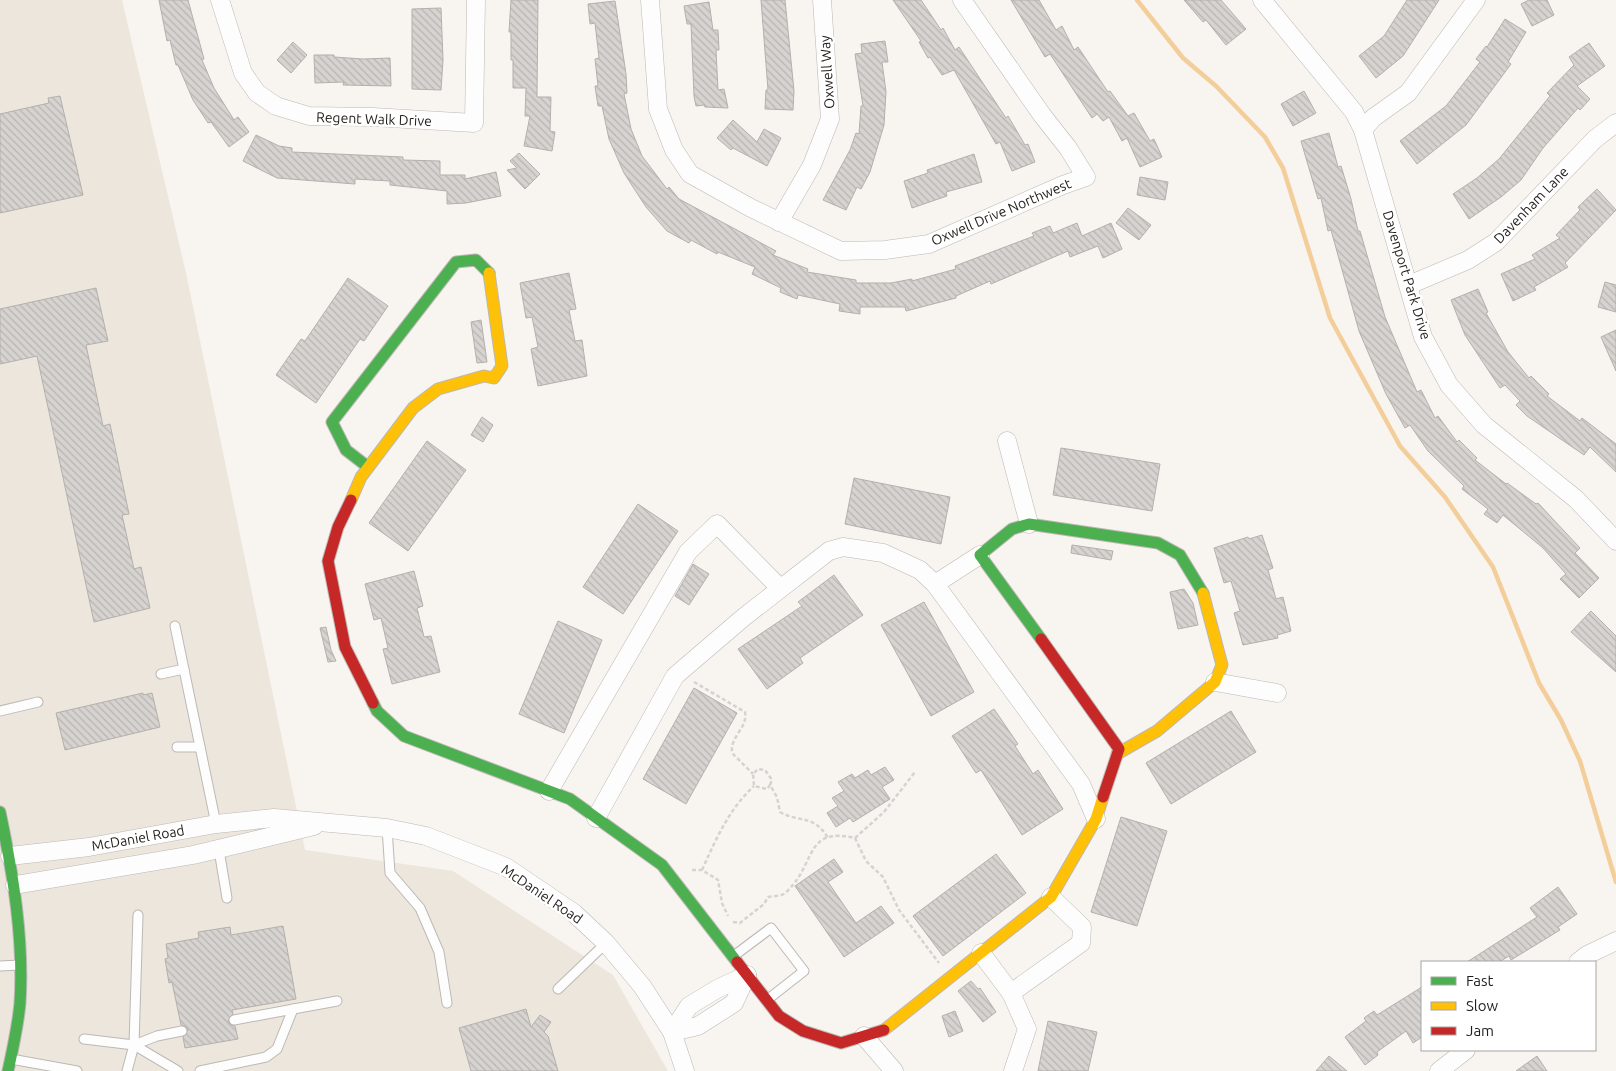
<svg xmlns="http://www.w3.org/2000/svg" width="1616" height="1071" viewBox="0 0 1616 1071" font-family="Ubuntu,sans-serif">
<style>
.built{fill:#ede6dc}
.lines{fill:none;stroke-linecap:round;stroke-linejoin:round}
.stream{stroke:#f4ce9a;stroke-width:4.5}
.building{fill:url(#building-back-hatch);stroke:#b3b0ad}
.lane-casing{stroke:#bbb8b5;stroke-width:11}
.street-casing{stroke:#bbb8b5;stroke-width:19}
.fast-casing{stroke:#bbb8b5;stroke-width:13}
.slow-casing{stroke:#bbb8b5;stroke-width:13}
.jam-casing{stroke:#bbb8b5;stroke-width:13}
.path{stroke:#d4d3d2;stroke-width:2.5;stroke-dasharray:4 2.5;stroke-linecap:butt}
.lane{stroke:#fefdfd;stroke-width:9}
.street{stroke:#fefdfd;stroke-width:18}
.fast{stroke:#4caf50;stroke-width:11}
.slow{stroke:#ffc107;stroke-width:11}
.jam{stroke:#c62828;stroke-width:11}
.labels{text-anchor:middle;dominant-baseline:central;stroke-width:5;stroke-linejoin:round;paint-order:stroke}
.street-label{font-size:14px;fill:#201d1a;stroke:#fff}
</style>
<defs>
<pattern id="building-back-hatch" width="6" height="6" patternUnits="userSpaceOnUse" patternTransform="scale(1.25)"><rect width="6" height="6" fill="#d6d3d0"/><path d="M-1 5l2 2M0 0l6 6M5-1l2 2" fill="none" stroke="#b7b5b2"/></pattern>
</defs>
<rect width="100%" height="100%" fill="#f8f4f0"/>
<polygon class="built" points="0,0 122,0 186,273 305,850 453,871 613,975 668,1071 0,1071"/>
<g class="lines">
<polyline class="stream" points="1137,0 1183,58 1216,86 1265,137 1283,168 1330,318 1400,446 1445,497 1493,567 1539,683 1561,720 1580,761 1616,882"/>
</g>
<g class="building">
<polygon points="159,0 188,0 204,59 202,60 214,88 234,120 238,117 249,132 229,147 211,122 208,123 193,100 178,65 176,65 170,40 167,41"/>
<polygon points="511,0 538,0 537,97 551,97 550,131 555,132 552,151 524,146 530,116 525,116 526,88 513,88 513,60 511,60 511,32 509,32"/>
<polygon points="761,0 785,0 794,91 793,110 765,109 766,90 768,90"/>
<polygon points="893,0 921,0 941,30 943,28 955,50 959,47 1006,118 1008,116 1025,145 1028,144 1035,162 1012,171 1000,142 996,144 954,70 942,75 930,57 928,58 919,42 921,41"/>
<polygon points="1011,0 1039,0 1056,30 1062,26 1074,50 1078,47 1108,92 1110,91 1128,116 1134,113 1150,141 1154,139 1162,157 1140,167 1127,138 1122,141 1109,117 1103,121 1097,114 1092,118 1050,54 1045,57"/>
<polygon points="1184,0 1221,0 1246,29 1226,45 1206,20 1203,22"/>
<polygon points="1407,0 1439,0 1403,56 1376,78 1359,56 1384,36"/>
<polygon points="1529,0 1547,0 1554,15 1532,26 1521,4"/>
<polygon points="615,1 626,74 627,93 624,94 631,129 642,156 667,189 669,187 679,199 776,251 773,255 808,269 807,272 856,280 856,283 891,283 912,279 912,281 956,269 955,266 1034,236 1032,233 1050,226 1053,233 1077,223 1082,236 1111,223 1122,249 1103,258 1098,246 1070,257 1068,251 991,284 990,281 956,296 956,298 906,311 905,307 860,307 860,314 839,311 840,304 798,295 797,299 780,292 781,288 752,274 755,267 718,252 717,254 691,240 689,243 667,231 646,207 624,173 609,139 602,106 598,106 595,86 598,86 595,59 599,58 595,23 590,24 588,4"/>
<polygon points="709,2 713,30 718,30 719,50 716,50 718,90 724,89 728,108 705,107 704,105 696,106 694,96 691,24 687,24 684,6"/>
<polygon points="441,8 443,60 441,90 412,89 412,9"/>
<polygon points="1505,19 1526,32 1508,62 1511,64 1466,125 1417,164 1400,141 1446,106 1480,62 1476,59 1486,46 1487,47"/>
<polygon points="885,41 888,62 882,62 886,92 884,125 870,172 861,189 857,187 846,210 823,200 850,150 856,133 859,134 861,106 863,106 855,54 862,53 861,44"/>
<polygon points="293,42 307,55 291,73 277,60"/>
<polygon points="1589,43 1605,66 1577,86 1590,99 1580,110 1578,108 1543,148 1521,180 1501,197 1469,219 1453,194 1477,178 1499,159 1550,96 1547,93 1574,65 1569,57"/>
<polygon points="314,55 334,55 334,57 363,59 390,58 391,86 343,85 344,82 315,83"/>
<polygon points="1304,91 1316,113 1293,126 1281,104"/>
<polygon points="60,96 83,195 0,213 0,114 49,103 48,98"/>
<polygon points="733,120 757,142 764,129 781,138 767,166 733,148 731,150 717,138"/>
<polygon points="1329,133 1338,167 1341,166 1351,199 1358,231 1360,231 1385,317 1417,392 1421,390 1435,418 1438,416 1457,442 1459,440 1477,458 1475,460 1506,484 1507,483 1536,504 1538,503 1580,548 1575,553 1599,578 1579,598 1560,579 1566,574 1543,548 1503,515 1497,523 1484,514 1488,509 1462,489 1464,486 1428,451 1410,425 1405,428 1386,394 1359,331 1331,230 1328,231 1321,198 1318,199 1301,141"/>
<polygon points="256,135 279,146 292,148 292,152 403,157 403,160 440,161 440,175 465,175 465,179 496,172 501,196 466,203 447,204 447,191 390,185 390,181 355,179 355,184 277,178 243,161"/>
<polygon points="519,153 540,174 525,189 507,170 517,168 510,161"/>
<polygon points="974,154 982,182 946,192 947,196 912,208 904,181 928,173 927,170"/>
<polygon points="1140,177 1168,182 1165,200 1137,195"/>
<polygon points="1597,189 1616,210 1565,263 1568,267 1534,287 1536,290 1513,301 1501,274 1535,259 1532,255 1560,238 1556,235 1580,210 1578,207"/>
<polygon points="1128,208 1151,225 1139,240 1116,223"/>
<polygon points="569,273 576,309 569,310 575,341 582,340 587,376 538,386 531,349 538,347 532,317 526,318 520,283"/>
<polygon points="348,278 388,306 364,341 360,339 316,403 276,375 301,339 305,341"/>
<polygon points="1605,282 1616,285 1616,312 1598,307"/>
<polygon points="96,288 108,341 86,345 103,426 110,424 129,514 122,515 134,569 141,567 150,608 94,622 37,356 0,364 0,309"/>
<polygon points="1478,289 1488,312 1486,313 1508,352 1529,378 1531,376 1549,394 1547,396 1580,421 1582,418 1616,444 1616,472 1590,447 1584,455 1527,416 1516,405 1520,401 1505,385 1500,388 1465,335 1451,300"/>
<polygon points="481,320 487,362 477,363 471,322"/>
<polygon points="1616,330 1616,371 1601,337"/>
<polygon points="482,417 493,425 483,442 471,435"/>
<polygon points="427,441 466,470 408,551 369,523"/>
<polygon points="1061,448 1160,464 1152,511 1053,495"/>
<polygon points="854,478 950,497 941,544 845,524"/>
<polygon points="638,504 678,531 623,614 583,587"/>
<polygon points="1262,535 1273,568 1268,570 1270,577 1276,599 1283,597 1291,631 1277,635 1278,638 1243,645 1234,613 1240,611 1231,581 1224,583 1214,548 1248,537 1249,539"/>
<polygon points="1072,545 1113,551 1111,560 1071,553"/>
<polygon points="693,564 709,574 689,605 675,596"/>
<polygon points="414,571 423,606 417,608 424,637 431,636 440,672 392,684 383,649 388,648 381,618 374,620 365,584"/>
<polygon points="834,575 863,615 800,658 803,663 767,689 738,649 802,606 798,602"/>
<polygon points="1184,589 1193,603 1198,625 1178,629 1170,592"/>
<polygon points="924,602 974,692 931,716 881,625"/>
<polygon points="1591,611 1616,636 1616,672 1571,632"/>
<polygon points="558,621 602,640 564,733 519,714"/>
<polygon points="326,627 331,650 336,661 328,662 320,628"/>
<polygon points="694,688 737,713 686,804 643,779"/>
<polygon points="143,693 143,695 152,693 160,727 65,750 56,713"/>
<polygon points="994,709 1018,744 1015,746 1033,774 1038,770 1063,809 1022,835 981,770 976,773 952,736"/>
<polygon points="1231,711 1256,752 1171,804 1146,763"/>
<polygon points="885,767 894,780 882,787 890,799 853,822 850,818 836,827 827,813 838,806 832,798 844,791 838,782 852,774 855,778 868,770 871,775"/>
<polygon points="1121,817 1167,831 1137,926 1091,912"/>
<polygon points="996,854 1026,893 943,956 913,916"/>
<polygon points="834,859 843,872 828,882 856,923 881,906 894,923 844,957 795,886"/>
<polygon points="1558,887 1577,914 1558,927 1560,930 1511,960 1509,956 1499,962 1467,962 1537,917 1530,908"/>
<polygon points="283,926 296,999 232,1010 233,1014 228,1021 230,1024 235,1026 238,1039 185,1048 183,1037 188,1030 186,1027 181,1025 172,982 169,983 165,959 168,958 166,944 199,938 198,932 230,927 231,935"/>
<polygon points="971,981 978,989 980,988 996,1012 983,1022 958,991"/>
<polygon points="1422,987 1422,1037 1413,1043 1406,1031 1377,1052 1378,1055 1365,1065 1345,1037 1366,1021 1364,1018 1374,1011 1377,1015"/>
<polygon points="526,1009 531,1027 540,1015 551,1022 544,1032 548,1036 558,1071 471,1071 459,1028"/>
<polygon points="955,1011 963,1031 949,1037 942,1016"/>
<polygon points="1048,1021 1097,1032 1088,1071 1038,1071"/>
<polygon points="1329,1056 1347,1071 1316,1071"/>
<polygon points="1537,1056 1547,1071 1516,1071"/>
</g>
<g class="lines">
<g class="lane-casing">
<g id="lane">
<polyline points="175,626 216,824"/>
<polyline points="161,674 184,669"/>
<polyline points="0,711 38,702"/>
<polyline points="177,747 200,747"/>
<polyline points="387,828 390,873 420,908 439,952 447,1003"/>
<polyline points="219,850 227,898"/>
<polyline points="735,955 771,928 804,971 767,1000"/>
<polyline points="0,966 20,965"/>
<polyline points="558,989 606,943"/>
<polyline points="234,1020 337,1001"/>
<polyline points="84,1039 134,1045 178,1071"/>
<polyline points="134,1045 157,1036 182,1031"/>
<polyline points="11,1059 77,1071"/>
<polyline points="127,1071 134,1045 138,915"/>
<polyline points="200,1071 266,1057 277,1049 293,1009"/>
</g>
</g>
<g class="street-casing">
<g id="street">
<polyline points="220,0 243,73 257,93 276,106 309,116 373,117 474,123 476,0"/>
<polyline points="650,0 658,109 674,150 690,174 751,208 841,251 885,250 929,244 1063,185 1086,177 1068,148 1042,115 962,0"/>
<polyline points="1262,0 1354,112 1363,130 1423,337 1449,385 1484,425 1576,499 1616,541"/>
<polyline points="1363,130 1373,118 1408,93 1476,0"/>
<polyline points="779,222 812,165 830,119 822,0"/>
<polyline points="1409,285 1468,260 1496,242 1595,139 1616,123"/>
<polyline points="1007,441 1029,524"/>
<polyline points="935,584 980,555"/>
<polyline points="1215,682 1277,693"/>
<polyline points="549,791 688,552 717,524 780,588"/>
<polyline points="596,818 675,676 744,617 829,551 843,547 883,553 920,570 935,584 1081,784 1096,819"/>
<polyline points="10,856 89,847 216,824 274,818 387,828 426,836 506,867 574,913 606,943 642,986 672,1032 685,1071"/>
<polyline points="15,885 193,855 314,826"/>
<polyline points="981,953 1011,993 1081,943 1082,927 1051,897"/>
<polyline points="1578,962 1587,955 1616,941"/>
<polyline points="1011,993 1027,1029 1013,1071"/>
<polyline points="672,1032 698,1026 734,1003 747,975"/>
<polyline points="672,1032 689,1006 717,989 747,975"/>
<polyline points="864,1036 894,1071"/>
<polyline points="1439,1071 1466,1050"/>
</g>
</g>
<g class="fast-casing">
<g id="fast">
<polyline points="368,467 346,450 332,422 456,262 476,260 489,273"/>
<polyline points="1041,639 980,555 1012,529 1029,524 1158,543 1180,555 1203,593"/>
<polyline points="373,703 377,711 404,736 570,799 662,865 737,962"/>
<path d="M0,812c13,62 24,127 20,191 -2,23 -7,45 -12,68"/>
</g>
</g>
<g class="slow-casing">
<g id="slow">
<polyline points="351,500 361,477 413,408 438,389 484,376 494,378 502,366 489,273"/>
<polyline points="1117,754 1157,731 1215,682 1222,665 1203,593"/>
<polyline points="884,1030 1051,897 1096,819 1103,797"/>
</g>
</g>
<g class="jam-casing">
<g id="jam">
<polyline points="351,500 338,527 328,561 345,647 373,703"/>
<polyline points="1041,639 1119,749 1103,797"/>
<polyline points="737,962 779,1016 803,1031 841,1043 884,1030"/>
</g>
</g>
<g class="path">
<path d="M694,682l51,30c3,16 -15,24 -13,41l21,21"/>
<path d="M770,785l2,-5 -7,-10 -7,-1 -5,5 1,12 13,3 3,-4 7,12 3,15c19,11 34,2 48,26"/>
<polyline points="855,838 884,812 915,772"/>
<polyline points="692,870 702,870 718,880 722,903 728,916"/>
<path d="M702,870c14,-31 27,-61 52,-84"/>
<path d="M733,922l7,1 24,-19 4,-7c5,-1 12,-1 16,-3 2,-1 6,-6 8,-8 23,-26 15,-59 63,-48l11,23 17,16 16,33 40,53"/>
</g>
<use href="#lane" class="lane"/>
<use href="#street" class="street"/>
<use href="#fast" class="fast"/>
<use href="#slow" class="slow"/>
<use href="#jam" class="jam"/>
</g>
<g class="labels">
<g class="street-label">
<text transform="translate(827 72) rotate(-94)">Oxwell Way</text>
<text transform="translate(374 119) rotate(2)">Regent Walk Drive</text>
<text transform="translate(1531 205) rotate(-46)">Davenham Lane</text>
<text transform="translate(1001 212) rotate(-23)">Oxwell Drive Northwest</text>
<text transform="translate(1407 275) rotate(73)">Davenport Park Drive</text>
<text transform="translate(138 838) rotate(-10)">McDaniel Road</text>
<text transform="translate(542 894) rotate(34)">McDaniel Road</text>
</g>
</g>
<rect x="1421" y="961" width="175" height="90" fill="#ffffff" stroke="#a6a5a3"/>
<rect x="1431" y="977" width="25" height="8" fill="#4caf50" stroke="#a6a5a3"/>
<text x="1466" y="986" font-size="15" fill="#201d1a">Fast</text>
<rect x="1431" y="1002" width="25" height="8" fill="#ffc107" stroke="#a6a5a3"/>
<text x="1466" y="1011" font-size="15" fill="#201d1a">Slow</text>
<rect x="1431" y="1027" width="25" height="8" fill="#c62828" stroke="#a6a5a3"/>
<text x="1466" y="1036" font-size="15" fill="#201d1a">Jam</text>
</svg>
